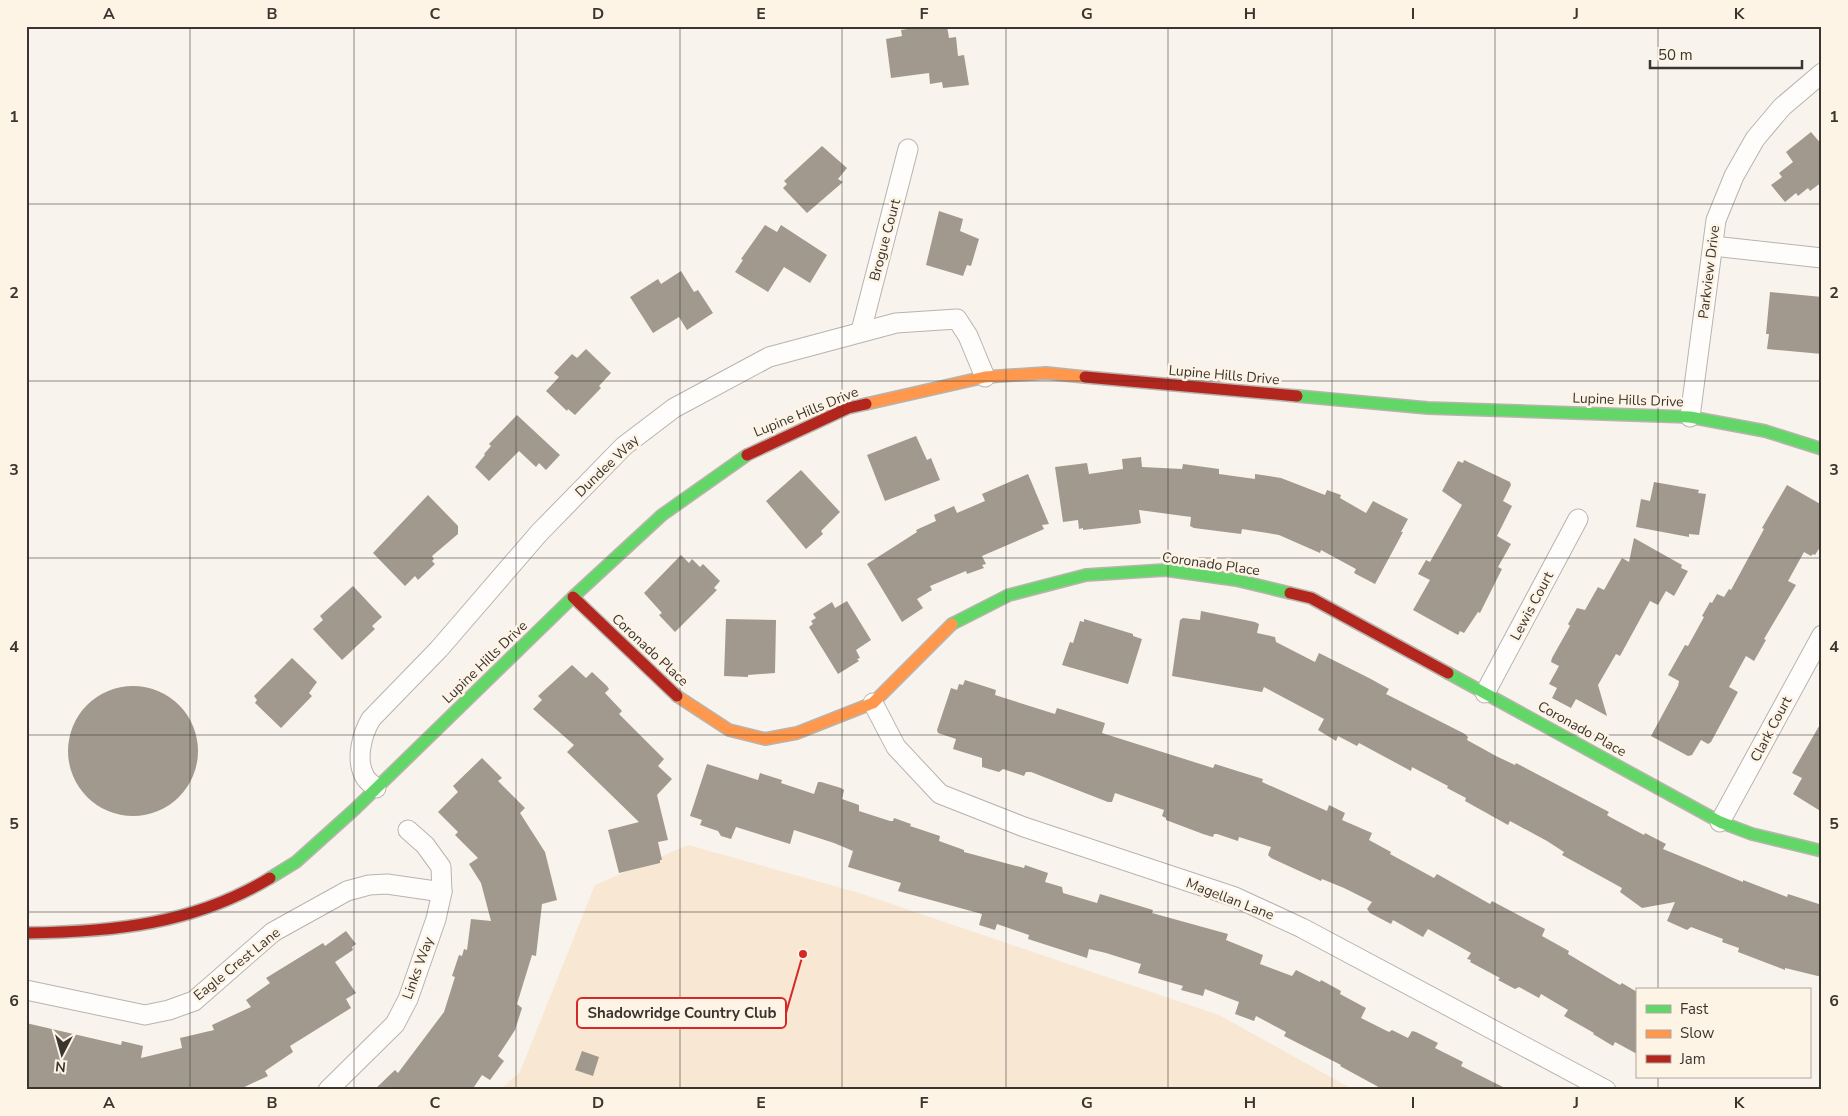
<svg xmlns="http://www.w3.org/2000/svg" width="1848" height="1116" viewBox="0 0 1848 1116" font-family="'Nunito Sans',sans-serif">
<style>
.green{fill:#f7e7d3}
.building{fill:#a1998e}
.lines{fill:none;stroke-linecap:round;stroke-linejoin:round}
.street-casing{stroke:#b8b4ad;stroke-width:21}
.fast-casing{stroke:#b8b4ad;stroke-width:14}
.slow-casing{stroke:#b8b4ad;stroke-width:14}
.jam-casing{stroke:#b8b4ad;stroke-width:14}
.street{stroke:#fefdfc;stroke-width:19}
.fast{stroke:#63d668;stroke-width:11}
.slow{stroke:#ff974d;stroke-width:11}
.jam{stroke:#b3261e;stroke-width:11}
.grid{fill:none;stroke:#3b352f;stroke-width:1;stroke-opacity:0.55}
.labels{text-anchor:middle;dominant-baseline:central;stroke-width:5;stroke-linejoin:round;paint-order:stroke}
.street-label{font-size:14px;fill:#3b352f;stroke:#fef4e6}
.leader{fill:none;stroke:#d62828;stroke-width:2}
.callout-dot{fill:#d62828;stroke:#fef4e6;stroke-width:2}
.callout{fill:#fef4e6;stroke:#d62828;stroke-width:2}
.callout-label{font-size:15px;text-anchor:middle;font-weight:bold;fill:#3b352f}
.neatline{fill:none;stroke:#3b352f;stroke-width:2}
.grid-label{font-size:16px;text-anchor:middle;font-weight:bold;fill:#3b352f}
</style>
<rect width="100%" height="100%" fill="#f8f3ec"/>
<polygon class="green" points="688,845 859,893 1219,1015 1354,1090 500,1090 520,1072 595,885"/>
<g class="building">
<polygon points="928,26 947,26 949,38 956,37 958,56 964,55 969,85 943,88 942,82 930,84 929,73 891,78 886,39 902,36 901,30"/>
<polygon points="1811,132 1822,145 1822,182 1810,191 1808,188 1798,196 1796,193 1785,202 1771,185 1782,177 1779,173 1793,162 1786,152"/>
<polygon points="822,146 847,168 838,179 843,182 807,213 783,188 787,184 784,181"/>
<polygon points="939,211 963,219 960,231 979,239 971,266 967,265 963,276 926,265"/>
<polygon points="765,225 777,232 781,225 827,255 810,283 784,267 768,292 735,272 743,260 741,259"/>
<polygon points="681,271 694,292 698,290 713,313 687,330 679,317 653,333 630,297 658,279 661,284"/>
<polygon points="1770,292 1822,297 1822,354 1767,349 1769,334 1766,334"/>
<polygon points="586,349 611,373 599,386 601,388 575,415 568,409 567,411 546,391 559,377 554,373 572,354 577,358"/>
<polygon points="517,415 560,455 546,470 539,463 536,467 519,451 489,481 475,467 485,455 484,454 491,446 489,444"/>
<polygon points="916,436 927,460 931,458 940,480 885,501 867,455"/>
<polygon points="1141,457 1142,467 1182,469 1183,464 1219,469 1219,474 1255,479 1255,474 1281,478 1325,495 1327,490 1341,495 1340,498 1366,513 1373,501 1408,519 1401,532 1403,532 1375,584 1354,573 1356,569 1321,550 1320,553 1279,535 1242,529 1241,534 1194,528 1190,526 1191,517 1139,510 1141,523 1137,524 1083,530 1083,528 1079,529 1078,520 1063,522 1055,467 1087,463 1089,474 1123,469 1122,459"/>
<polygon points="1464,460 1510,482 1511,485 1503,501 1512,506 1497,536 1511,544 1498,567 1502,569 1480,613 1478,612 1464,633 1460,631 1458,635 1413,610 1430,580 1418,574 1426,560 1430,562 1462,505 1442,491 1458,461 1463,463"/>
<polygon points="801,470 840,512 821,531 823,534 806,549 766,501"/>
<polygon points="1028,474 1049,524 1042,525 1044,529 1026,537 982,556 986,564 982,565 984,568 967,574 966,571 930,586 932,590 917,599 923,608 902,622 867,564 917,532 916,530 936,521 934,515 954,506 957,513 985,501 982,494"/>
<polygon points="1654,482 1699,490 1698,493 1706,494 1699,535 1689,534 1689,537 1636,527 1641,499 1650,501"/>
<polygon points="1787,485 1822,505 1822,544 1815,555 1813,554 1811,556 1804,552 1788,581 1796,585 1764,639 1766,640 1754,661 1746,656 1729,687 1738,692 1711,742 1708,744 1701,740 1692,755 1688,756 1651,736 1678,686 1679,681 1668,675 1685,645 1688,646 1704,617 1702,616 1710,602 1712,603 1717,594 1724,597 1729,589 1731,590 1764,529 1762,528"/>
<polygon points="428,495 458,526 458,534 432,556 434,559 432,561 435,564 418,580 415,576 405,586 373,553"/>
<polygon points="1634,538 1682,565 1681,568 1688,571 1674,596 1666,591 1658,605 1650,601 1620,656 1616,654 1598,685 1607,716 1576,699 1571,708 1552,698 1557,688 1549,684 1559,666 1551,662 1552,658 1570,626 1568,624 1577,608 1585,610 1598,587 1604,590 1622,558 1629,562"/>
<polygon points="681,555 689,563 692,559 700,567 703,564 720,581 714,588 717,590 675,632 659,615 662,613 644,593"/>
<polygon points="353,586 382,617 372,626 375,629 342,660 313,629 323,620 320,616"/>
<polygon points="847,601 871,640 856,650 860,658 857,659 859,661 838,674 809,627 813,624 811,621 816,618 813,614 832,602 835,608"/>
<polygon points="1201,611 1255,622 1259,624 1257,633 1275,637 1276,642 1315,662 1319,653 1369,678 1389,689 1386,694 1465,734 1468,737 1467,740 1496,756 1515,765 1516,763 1609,812 1607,815 1610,817 1644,835 1645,833 1666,844 1663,849 1743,882 1743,880 1787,897 1788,894 1822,905 1822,977 1785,968 1785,970 1738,952 1739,948 1722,942 1723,939 1691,927 1687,930 1667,921 1675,902 1642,908 1620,892 1622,888 1562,855 1564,852 1547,841 1510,821 1508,825 1465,801 1466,798 1447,788 1448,786 1412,767 1411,771 1359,743 1357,746 1338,736 1336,741 1318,730 1324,719 1264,687 1262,692 1172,676 1180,620 1183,618 1200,620"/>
<polygon points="726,619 776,620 775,673 748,675 748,677 724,676"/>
<polygon points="1084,619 1133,634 1133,636 1142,639 1128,684 1062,665 1070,642 1073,643 1080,621 1084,622"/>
<polygon points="292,658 317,682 309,693 312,696 281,728 255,703 257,700 254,696"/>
<polygon points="572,665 586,678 592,672 607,686 609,689 605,693 622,711 619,714 664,759 658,766 672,779 657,795 668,840 658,842 662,860 660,860 660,863 619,873 608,830 639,822 567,752 574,745 533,709 542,700 538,696"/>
<polygon points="965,680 996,690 995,695 1055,714 1057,708 1105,723 1102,733 1213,768 1215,764 1263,779 1262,782 1327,811 1329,805 1345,813 1342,820 1372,833 1369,840 1391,852 1390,854 1434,878 1437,874 1490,904 1492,901 1545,929 1542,936 1569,951 1568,954 1620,985 1622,983 1637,992 1637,1054 1615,1042 1613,1046 1593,1034 1594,1033 1564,1016 1568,1010 1541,994 1539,998 1519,987 1515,989 1498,980 1500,978 1470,962 1471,960 1467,959 1471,953 1428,929 1423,937 1393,920 1391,924 1370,913 1367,909 1372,902 1344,888 1322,879 1321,881 1271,858 1268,855 1271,847 1239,837 1238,841 1217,834 1214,834 1213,837 1203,834 1166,820 1166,818 1162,816 1164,810 1115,793 1112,802 1108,802 1031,772 1026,772 1024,776 1003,769 999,772 982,767 982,758 953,749 956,739 938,733 937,730 951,688 957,690 959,684 963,685"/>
<circle cx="133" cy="751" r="65"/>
<polygon points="1822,721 1822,812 1793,794 1802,778 1792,773"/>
<polygon points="482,758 502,778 498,781 525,808 520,813 545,852 557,900 542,904 536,956 532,955 517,1004 522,1008 515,1030 498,1056 504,1061 490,1080 482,1075 472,1090 374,1090 395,1070 398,1073 444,1012 455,977 452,976 459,955 462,956 464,949 467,950 471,919 491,921 481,883 469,864 478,858 455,835 458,832 438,812 458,792 453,786"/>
<polygon points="707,764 758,780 760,773 782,780 781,783 814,794 818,782 821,782 841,788 844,790 842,799 859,805 859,811 890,821 893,821 894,818 911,824 910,826 940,836 939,841 964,850 964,852 1024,868 1025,865 1048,873 1045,882 1062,887 1063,893 1097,903 1100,894 1153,910 1152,913 1228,934 1226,940 1263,955 1260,964 1292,976 1296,970 1320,982 1321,980 1341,991 1340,994 1366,1008 1361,1018 1389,1032 1392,1030 1408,1038 1412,1031 1416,1032 1438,1043 1435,1048 1463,1062 1461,1066 1509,1090 1384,1090 1340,1066 1341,1065 1284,1036 1286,1032 1256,1016 1254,1021 1235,1014 1239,1002 1205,989 1203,996 1181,990 1183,986 1138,973 1141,964 1106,953 1089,949 1087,958 1028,939 1029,935 997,924 995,930 979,925 982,914 898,891 901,883 848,867 853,851 834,843 794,830 790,844 736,827 731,839 721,836 718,831 700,825 702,820 690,816"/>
<polygon points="346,931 356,944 352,947 353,950 335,962 356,993 346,999 351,1008 290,1046 293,1052 265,1071 268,1076 238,1090 26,1090 26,1023 121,1045 122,1041 143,1046 141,1058 182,1048 180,1038 214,1030 212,1025 251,1007 246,1000 270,983 266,978 323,943 325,946"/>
<polygon points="582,1051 599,1057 593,1076 575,1070"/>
</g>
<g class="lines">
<g class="street-casing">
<g id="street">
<polyline points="1713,246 1822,258"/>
<polyline points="861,331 908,149"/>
<polyline points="1690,417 1716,220 1734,176 1755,139 1782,107 1822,73"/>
<polyline points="1485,693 1578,519"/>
<polyline points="873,703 896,747 940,794 1024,827 1235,897 1302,928 1606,1090"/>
<path d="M376,788c-3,-3 -9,-7 -11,-11 -10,-17 -3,-43 6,-58l68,-70 100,-116 85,-87 50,-38 95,-51 127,-34 61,-4 11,17 17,41"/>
<polyline points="1720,822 1822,635"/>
<polyline points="26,990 145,1015 169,1010 194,1001 273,932 347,891 369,885 387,884 442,892"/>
<polyline points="328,1090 395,1024 408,999 436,919 442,892 441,867 425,845 408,830"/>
</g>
</g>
<g class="fast-casing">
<g id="fast">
<polyline points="1297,396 1428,408 1690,417 1765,431 1822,449"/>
<polyline points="952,624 1009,595 1086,575 1165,570 1236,580 1290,593"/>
<polyline points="1448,673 1720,822 1752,834 1822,851"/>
<polyline points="270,878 296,862 355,809 573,597 662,515 747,455"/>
</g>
</g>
<g class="slow-casing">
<g id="slow">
<polyline points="866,404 985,377 1046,373 1085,377"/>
<polyline points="677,696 729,730 765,739 797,733 873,703 952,624"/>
</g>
</g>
<g class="jam-casing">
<g id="jam">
<polyline points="1085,377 1297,396"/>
<polyline points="747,455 848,408 866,404"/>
<polyline points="1290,593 1311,598 1448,673"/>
<polyline points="573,597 677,696"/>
<path d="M26,933c88,-1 168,-9 244,-55"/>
</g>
</g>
<use href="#street" class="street"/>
<use href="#fast" class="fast"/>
<use href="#slow" class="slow"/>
<use href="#jam" class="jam"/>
</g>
<path class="grid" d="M190,26v1064M354,26v1064M516,26v1064M680,26v1064M842,26v1064M1006,26v1064M1168,26v1064M1332,26v1064M1495,26v1064M1658,26v964M26,204h1796M26,381h1796M26,558h1796M26,735h1796M26,912h1796M1658,1077v13"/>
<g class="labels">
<g class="street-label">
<text transform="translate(885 240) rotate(-75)">Brogue Court</text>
<text transform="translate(1709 272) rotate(-83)">Parkview Drive</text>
<text transform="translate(1224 375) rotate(5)">Lupine Hills Drive</text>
<text transform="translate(1628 400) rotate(2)">Lupine Hills Drive</text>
<text transform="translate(806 412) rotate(-22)">Lupine Hills Drive</text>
<text transform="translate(607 466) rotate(-44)">Dundee Way</text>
<text transform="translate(1211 564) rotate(8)">Coronado Place</text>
<text transform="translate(1532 606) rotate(-62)">Lewis Court</text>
<text transform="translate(650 650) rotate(43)">Coronado Place</text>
<text transform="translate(485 662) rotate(-44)">Lupine Hills Drive</text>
<text transform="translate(1582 729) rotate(29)">Coronado Place</text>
<text transform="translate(1771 729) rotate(-62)">Clark Court</text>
<text transform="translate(1230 899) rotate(21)">Magellan Lane</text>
<text transform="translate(237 964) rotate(-39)">Eagle Crest Lane</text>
<text transform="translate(418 968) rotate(-70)">Links Way</text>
</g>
</g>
<path class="leader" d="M803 954L786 1013"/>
<circle class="callout-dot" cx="803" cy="954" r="5"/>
<rect class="callout" x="577" y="998" width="209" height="30" rx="5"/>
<g class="callout-label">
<text x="682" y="1018">Shadowridge Country Club</text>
</g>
<rect width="1848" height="1116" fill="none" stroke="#fef4e6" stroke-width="55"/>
<rect x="1636" y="988" width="175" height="90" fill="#fef4e6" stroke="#b0a89d"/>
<rect x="1646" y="1005" width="25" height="8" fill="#63d668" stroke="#b0a89d"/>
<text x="1680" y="1014" font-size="15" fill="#3b352f">Fast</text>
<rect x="1646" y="1030" width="25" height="8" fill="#ff974d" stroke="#b0a89d"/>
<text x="1680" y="1038" font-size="15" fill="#3b352f">Slow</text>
<rect x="1646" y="1055" width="25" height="8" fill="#b3261e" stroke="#b0a89d"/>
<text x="1680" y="1064" font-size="15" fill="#3b352f">Jam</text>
<g transform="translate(62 1054) rotate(186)" stroke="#fef4e6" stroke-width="4" paint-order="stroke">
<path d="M0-4L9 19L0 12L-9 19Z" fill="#3b352f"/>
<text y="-8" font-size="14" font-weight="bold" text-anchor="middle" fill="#3b352f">N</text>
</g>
<path d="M1650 60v8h152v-8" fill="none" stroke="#3b352f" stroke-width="2.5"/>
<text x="1658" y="60" font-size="15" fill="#3b352f" stroke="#fef4e6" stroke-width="4" paint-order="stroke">50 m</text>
<rect x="28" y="28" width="1792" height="1060" class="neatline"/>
<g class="grid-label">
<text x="109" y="19">A</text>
<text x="272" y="19">B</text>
<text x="435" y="19">C</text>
<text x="598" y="19">D</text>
<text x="761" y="19">E</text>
<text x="924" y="19">F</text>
<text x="1087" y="19">G</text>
<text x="1250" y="19">H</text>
<text x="1413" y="19">I</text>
<text x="1576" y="19">J</text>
<text x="1739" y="19">K</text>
<text x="14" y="122">1</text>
<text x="1834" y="122">1</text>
<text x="14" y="298">2</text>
<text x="1834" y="298">2</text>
<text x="14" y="475">3</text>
<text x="1834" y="475">3</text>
<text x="14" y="652">4</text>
<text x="1834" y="652">4</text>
<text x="14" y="829">5</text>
<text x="1834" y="829">5</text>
<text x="14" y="1006">6</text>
<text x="1834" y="1006">6</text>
<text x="109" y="1108">A</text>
<text x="272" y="1108">B</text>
<text x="435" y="1108">C</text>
<text x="598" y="1108">D</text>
<text x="761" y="1108">E</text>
<text x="924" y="1108">F</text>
<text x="1087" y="1108">G</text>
<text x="1250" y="1108">H</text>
<text x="1413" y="1108">I</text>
<text x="1576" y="1108">J</text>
<text x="1739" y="1108">K</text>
</g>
</svg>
